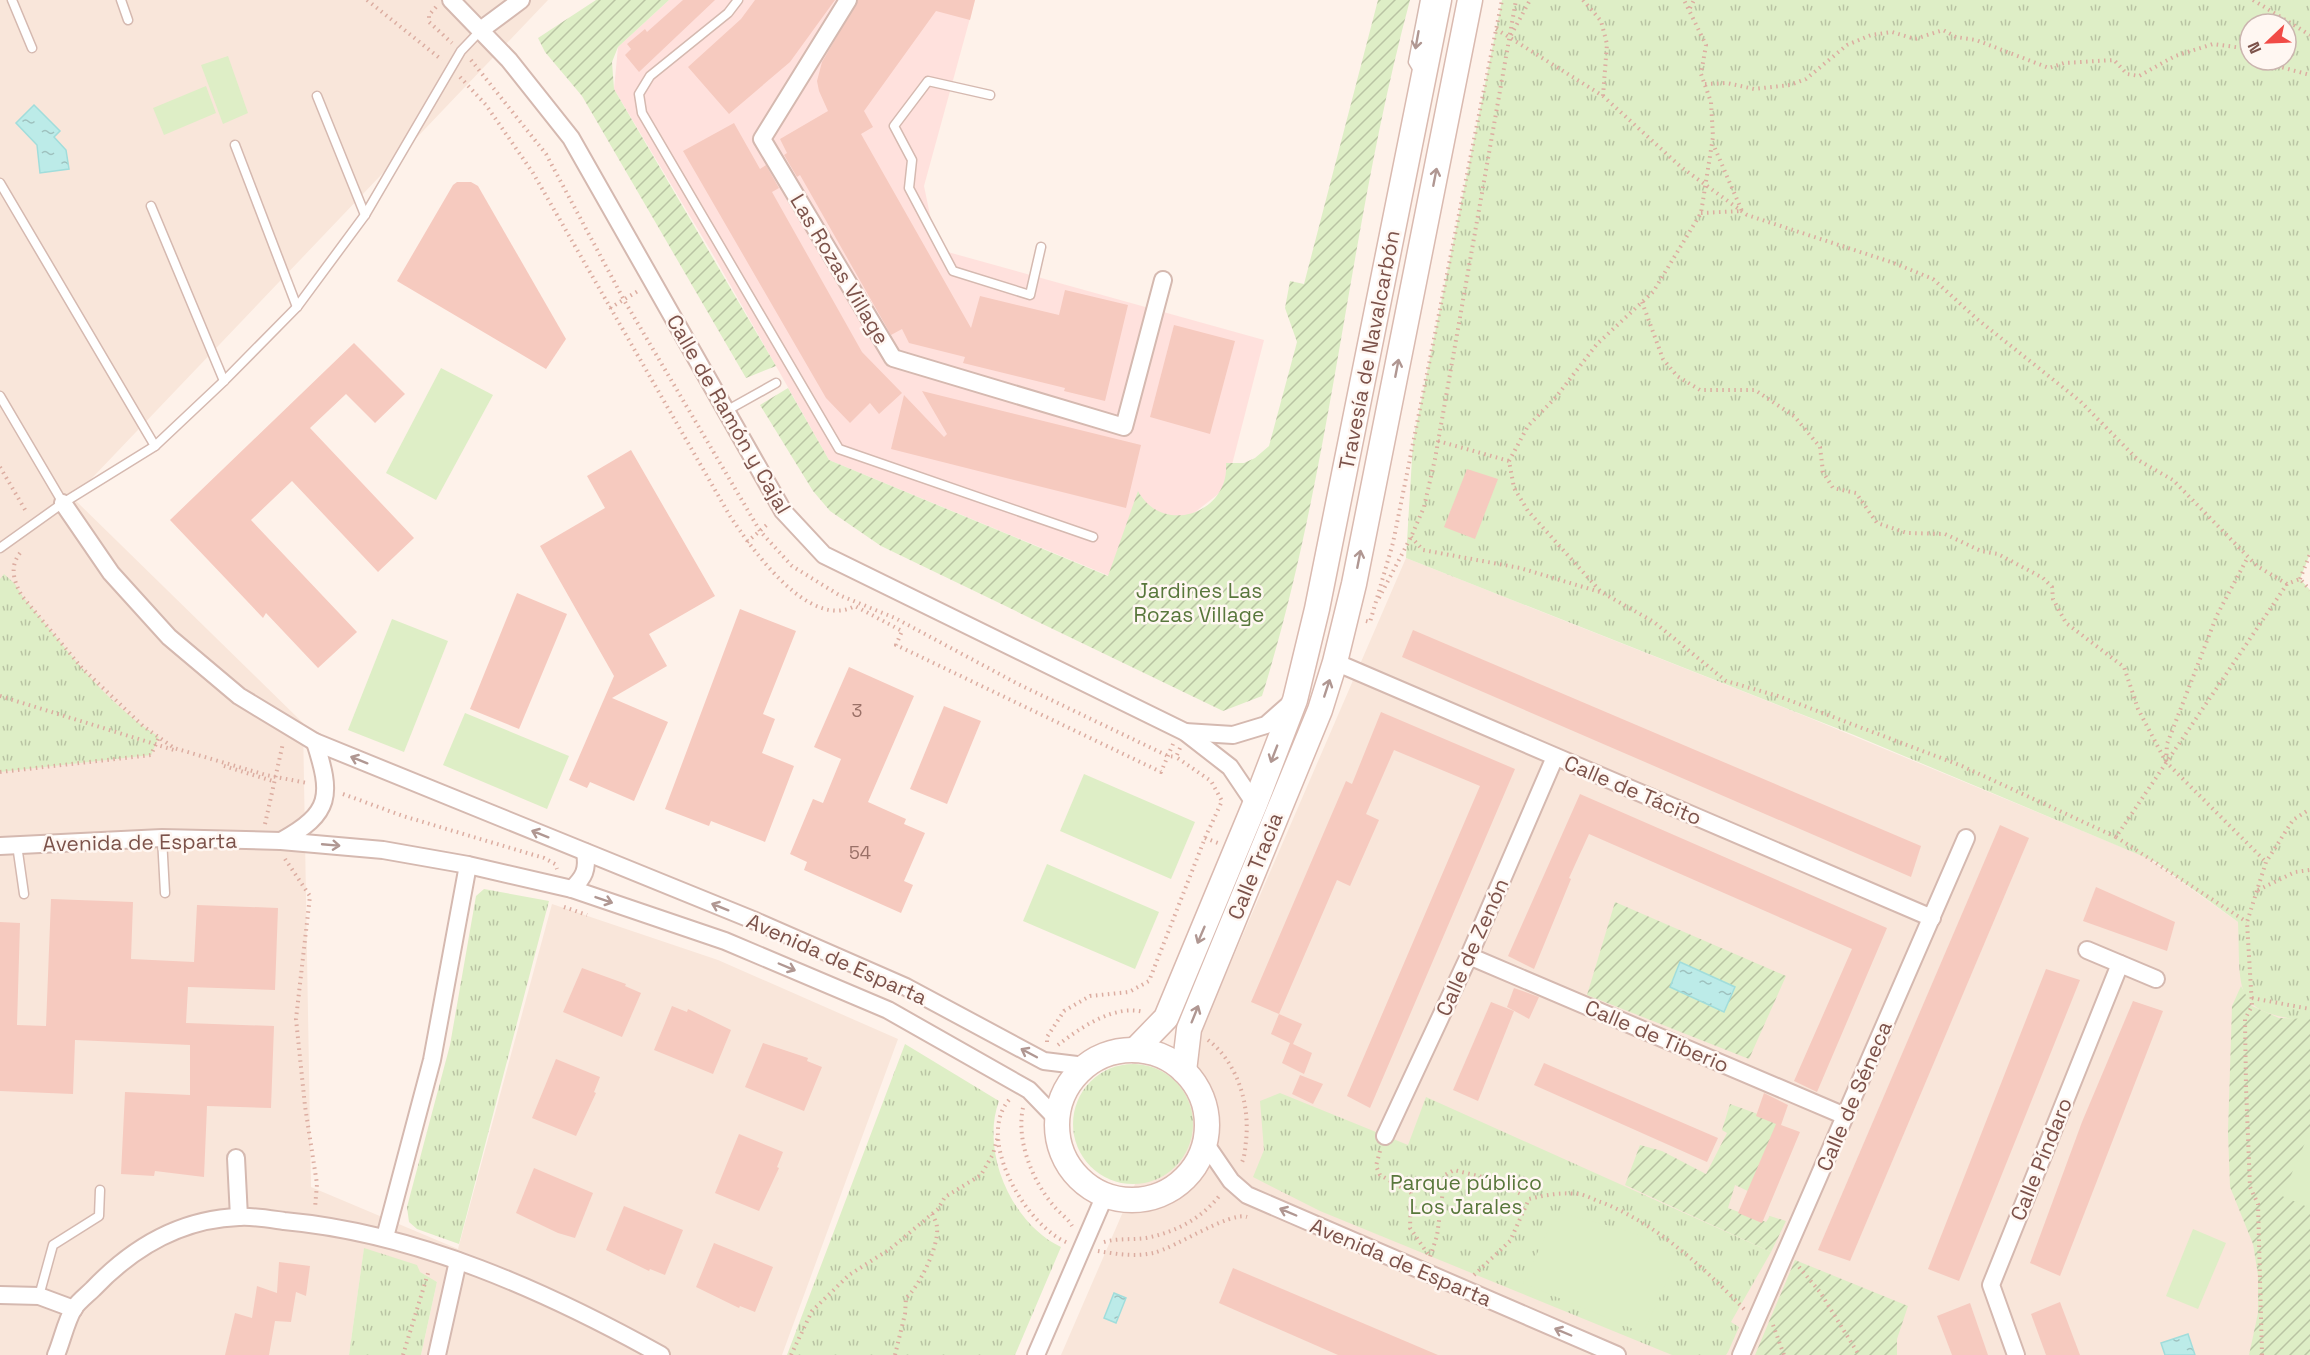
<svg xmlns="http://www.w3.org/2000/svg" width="2310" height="1355" viewBox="0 0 2310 1355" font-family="'Space Grotesk',sans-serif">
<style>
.residential{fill:#f9e6da}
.commercial{fill:#ffe1dd}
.grass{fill:url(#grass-tufts);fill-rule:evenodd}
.garden{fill:url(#garden-furrows)}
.pitch{fill:#deeec6}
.water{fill:url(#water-ripples);stroke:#a1dddb;stroke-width:1.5}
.building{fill:#f6cabf}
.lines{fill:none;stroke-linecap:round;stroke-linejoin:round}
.lane-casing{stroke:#d5b9b0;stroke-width:11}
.street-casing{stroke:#d5b9b0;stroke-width:20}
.secondary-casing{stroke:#dabab0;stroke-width:27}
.path{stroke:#dcada1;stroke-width:4;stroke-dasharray:1.5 4.5;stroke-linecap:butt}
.lane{stroke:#fff;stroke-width:8}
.street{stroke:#fff;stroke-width:16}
.secondary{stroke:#fff;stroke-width:24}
.oneway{stroke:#b09792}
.labels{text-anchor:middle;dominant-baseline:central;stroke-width:5;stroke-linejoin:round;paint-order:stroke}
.number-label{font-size:18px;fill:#9a7067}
.street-label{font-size:21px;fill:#7c524a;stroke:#fff7f2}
.park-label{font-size:21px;fill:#58773b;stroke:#fff7f2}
</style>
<defs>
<pattern id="grass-tufts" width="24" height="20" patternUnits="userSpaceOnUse" patternTransform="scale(1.5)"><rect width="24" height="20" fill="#deeec6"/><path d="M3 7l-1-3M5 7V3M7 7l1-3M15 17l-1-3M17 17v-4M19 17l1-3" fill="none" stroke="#b9c3a3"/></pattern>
<pattern id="garden-furrows" width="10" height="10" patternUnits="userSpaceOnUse" patternTransform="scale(1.5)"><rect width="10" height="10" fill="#deeec6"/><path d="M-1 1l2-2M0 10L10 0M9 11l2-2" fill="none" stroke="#b9c3a3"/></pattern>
<pattern id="water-ripples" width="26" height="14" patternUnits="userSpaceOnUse" patternTransform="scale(1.5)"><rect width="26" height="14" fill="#bcebe8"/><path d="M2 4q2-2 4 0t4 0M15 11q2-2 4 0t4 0" fill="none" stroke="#9ec1be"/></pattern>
</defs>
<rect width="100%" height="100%" fill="#fef2ea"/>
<g class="residential">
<polygon points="0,0 548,0 73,498 303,723 311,1187 458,1249 552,904 718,960 898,1039 782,1355 421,1355 437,1282 364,1249 349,1355 0,1355"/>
<polygon points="1406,558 1805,716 2148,858 2238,922 2310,968 2310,1355 1061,1355"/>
</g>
<polygon class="commercial" points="669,0 975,0 924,186 937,249 1264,340 1226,488 1112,577 829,460 715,258 614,89 618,47"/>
<g class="grass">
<path d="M1502,0h808v554l-10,25 10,11v431c-80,-8 -69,-30 -72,-99l-84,-61 -300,-126 -448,-177 7,-116zM2250,24h36v36h-36z"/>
<path d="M4,574l11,10 7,12c42,49 81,106 137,141l-8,18 -151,17v-193z"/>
<polygon points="484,889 549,901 459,1244 417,1229 409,1222 407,1207 450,1045 476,896"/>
<path d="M905,1044l94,57c-19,51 13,123 62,146l-46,108h-228z"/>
<circle cx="1133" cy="1124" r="60"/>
<polygon points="1280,1093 1408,1145 1426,1097 1771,1252 1731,1322 1739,1327 1728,1352 1726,1355 1672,1355 1320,1211 1253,1177 1264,1150 1260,1101"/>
<polygon points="364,1248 417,1265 420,1272 437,1282 421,1355 349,1355"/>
</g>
<g class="garden">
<polygon points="596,0 669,0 618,47 612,62 614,89 776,366 746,378 582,96 545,52 538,38"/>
<path d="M1378,0h32c-62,229 -77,469 -148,696l-39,15 -342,-165 -51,-35 -17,-20 -53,-86 28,-17 41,72 279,116 30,-85c24,45 92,23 88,-28h18l11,-5 14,-12 28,-104 -12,-34 5,-27 14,3z"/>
<polygon points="1615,902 1786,976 1749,1059 1587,995"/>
<polygon points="2241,986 2252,1006 2279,1018 2310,1019 2310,1355 2249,1355 2258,1313 2258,1275 2253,1244 2230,1187 2228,1132 2232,1006"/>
<polygon points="1730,1104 1780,1122 1750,1192 1735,1185 1728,1208 1766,1222 1770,1216 1786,1221 1771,1252 1625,1185 1640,1145 1662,1151 1706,1174 1727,1133 1722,1130"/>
<polygon points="1795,1260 1908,1306 1897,1339 1897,1355 1755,1355"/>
</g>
<g class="pitch">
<polygon points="228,56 248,113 223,124 201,65"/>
<polygon points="206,86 216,113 164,135 153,108"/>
<polygon points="441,368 493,395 436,500 386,473"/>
<polygon points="392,619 448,641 404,752 348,730"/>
<polygon points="465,713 569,756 547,809 443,765"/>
<polygon points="1084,774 1195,822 1171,879 1060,831"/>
<polygon points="1047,864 1159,912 1135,969 1023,921"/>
<polygon points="2310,1131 2310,1208 2282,1196"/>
<path d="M1557,1212c28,8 105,24 121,45l-35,76 -120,-50z"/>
<polygon points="2193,1229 2226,1243 2198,1309 2166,1296"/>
</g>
<g class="water">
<polygon points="34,105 60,131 54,137 66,150 69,169 40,173 37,145 16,123"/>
<polygon points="1680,962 1735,987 1724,1012 1670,987"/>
<polygon points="1114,1293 1126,1298 1116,1323 1104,1318"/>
<polygon points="2188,1334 2195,1355 2165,1355 2161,1343"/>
</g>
<g class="building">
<polygon points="683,0 715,0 639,72 625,55 631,49 627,44 645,29 647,32"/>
<polygon points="755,0 835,0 790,62 729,114 688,67 741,19"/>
<polygon points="858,0 975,0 970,20 936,11 864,111 873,127 861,134 971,328 980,296 1059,315 1065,290 1128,305 1105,401 1064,391 1065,388 963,363 965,357 909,343 902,329 891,335 800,175 797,177 784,155 787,153 780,139 828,111 819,91 817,81 822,62"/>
<polygon points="734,123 760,169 766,165 779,188 772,192 862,352 902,393 879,414 870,403 850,423 826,398 683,151"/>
<polygon points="457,182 471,182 478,186 566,339 546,369 397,281 453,185"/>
<polygon points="1174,325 1235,341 1210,434 1150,417"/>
<polygon points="354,343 405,394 375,423 346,394 310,428 414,538 378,572 292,481 251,520 357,632 318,668 266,613 263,618 170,520"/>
<polygon points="922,391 1141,445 1126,508 891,449 904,395 944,437 947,434"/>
<polygon points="631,450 715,596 649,634 667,666 612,698 668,722 634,801 590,782 587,788 569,780 614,676 540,546 605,508 587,476"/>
<polygon points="1467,469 1498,479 1475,539 1444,527"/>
<polygon points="517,593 567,614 519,729 470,709"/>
<polygon points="740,609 796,631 763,714 775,719 762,753 794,766 765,842 711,821 709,826 665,809"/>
<polygon points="1413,630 1921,846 1911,877 1402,657"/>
<polygon points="849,667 914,696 868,802 906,819 904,824 925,833 904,881 913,885 901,913 804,870 807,862 790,854 813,799 823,803 841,759 814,747"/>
<polygon points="944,706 981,721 947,804 910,789"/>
<polygon points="1381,712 1515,769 1370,1108 1347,1096 1480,786 1394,750 1366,814 1379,820 1350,886 1337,880 1279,1014 1251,1002 1346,781 1352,784"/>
<polygon points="1580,794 1887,928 1817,1092 1794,1081 1852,949 1589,834 1569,878 1571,879 1534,969 1508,956"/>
<polygon points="2000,825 2029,838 1850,1261 1818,1250"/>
<polygon points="2096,887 2175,922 2167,951 2083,921"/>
<polygon points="51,899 133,902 131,959 194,962 197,905 278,908 275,990 188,987 186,1023 274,1026 271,1108 207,1106 204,1177 155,1171 154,1176 121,1174 125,1092 190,1095 190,1045 75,1040 73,1094 0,1091 0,922 20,923 17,1025 46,1026"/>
<polygon points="582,968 626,984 625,986 641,993 622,1037 563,1012"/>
<polygon points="2046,969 2080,980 1959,1281 1928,1269"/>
<polygon points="1514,988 1539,997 1529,1019 1507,1007"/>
<polygon points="2133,1001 2163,1011 2060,1276 2030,1263 2082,1122"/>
<polygon points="1491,1002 1514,1011 1478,1101 1453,1090"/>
<polygon points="672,1006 687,1012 688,1009 731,1030 713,1074 654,1050"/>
<polygon points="1279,1014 1302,1024 1293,1044 1312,1053 1304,1074 1282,1063 1290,1043 1271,1034"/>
<polygon points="763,1043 808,1058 807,1061 822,1067 804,1111 745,1087"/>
<polygon points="556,1059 600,1077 594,1092 596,1093 576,1136 532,1118"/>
<polygon points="1544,1063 1718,1138 1707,1162 1534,1085"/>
<polygon points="1300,1075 1323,1084 1313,1104 1292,1094"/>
<polygon points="1764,1093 1788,1105 1781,1125 1800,1132 1762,1223 1738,1213 1776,1124 1756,1116"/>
<polygon points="739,1134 783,1152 777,1167 779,1168 759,1211 715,1193"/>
<polygon points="534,1168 593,1193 575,1238 558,1233 516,1213"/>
<polygon points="624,1206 683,1230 665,1275 650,1269 649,1271 606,1250"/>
<polygon points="714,1243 773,1267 755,1312 740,1306 739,1308 696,1287"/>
<polygon points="279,1262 310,1266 306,1296 296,1292 291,1322 275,1321 269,1355 225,1355 235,1313 252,1318 257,1286 277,1293"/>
<polygon points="1233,1268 1438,1355 1338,1355 1219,1303"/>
<polygon points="2060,1302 2080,1355 2046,1355 2031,1314"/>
<polygon points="1970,1303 1988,1355 1952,1355 1937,1316"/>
</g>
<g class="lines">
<g class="lane-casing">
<g id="lane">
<polyline points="12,0 32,48"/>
<polyline points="121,0 128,20"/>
<polyline points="738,0 728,13 650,76 639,94 642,113 839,449 1093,537"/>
<polyline points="1419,72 1413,62 1425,0"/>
<polyline points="990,95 928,81 894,126 912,160 909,188 953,271 1030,295 1041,247"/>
<polyline points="317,96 365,215"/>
<polyline points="235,145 297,307"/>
<polyline points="0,183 155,446"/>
<polyline points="151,206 224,381"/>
<polyline points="0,396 63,503"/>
<polyline points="726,411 776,383"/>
<polyline points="0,548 63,503 155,446 224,381 297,307 365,215 461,51 481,30"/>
<polyline points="162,838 165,893"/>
<polyline points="17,845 24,894"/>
<polyline points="39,1296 53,1245 99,1216 100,1190"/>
</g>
</g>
<g class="street-casing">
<g id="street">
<polyline points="451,0 509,60 571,138 783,511 824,555 1185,732 1230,767 1255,804"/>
<polyline points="848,0 762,139 893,358 1124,427 1163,280"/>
<polyline points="482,29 521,0"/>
<polyline points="63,503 111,573 169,637 239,696 315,742 753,920 906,987 1044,1061 1085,1066"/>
<polyline points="1335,662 1932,918"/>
<polyline points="1185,732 1233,735 1266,725 1292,702"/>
<path d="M281,841c51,-28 51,-46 34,-99"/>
<polyline points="0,846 162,838 281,841 383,850 468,865 572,889 725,941 888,1010 1029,1090 1057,1119"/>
<path d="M572,889c12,-12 16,-19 13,-37"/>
<polyline points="2087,950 2156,979"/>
<polyline points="1469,956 1845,1116"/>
<polyline points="1385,1136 1469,956 1555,757"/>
<polyline points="1205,1143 1231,1181 1247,1195 1617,1355"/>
<polyline points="236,1158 239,1217"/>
<polyline points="385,1237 432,1060 468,865"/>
<polyline points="0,1295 39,1296 74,1309"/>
<path d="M56,1355c6,-14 10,-34 18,-47 5,-7 13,-13 19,-19 39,-41 88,-70 146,-72 15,-1 31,2 45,4 133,12 262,70 377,134"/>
<polyline points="437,1355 458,1261"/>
<polyline points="1036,1355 1105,1195"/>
<polyline points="1741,1355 1966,838"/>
<polyline points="2016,1355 1991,1285 2120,964"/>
</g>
</g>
<g class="secondary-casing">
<g id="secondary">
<polyline points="1135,1050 1166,1018 1255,804 1295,700 1317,609 1439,0"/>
<circle cx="1132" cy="1125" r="75"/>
<polyline points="1184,1071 1189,1029 1320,710 1335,662 1354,584 1470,0"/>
</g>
</g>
<g class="path">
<polyline points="367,0 442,60"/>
<polyline points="1583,0 1601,21 1607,44 1603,96"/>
<polyline points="2253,0 2310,35"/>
<polyline points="436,7 429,15 429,22 452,43"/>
<polyline points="1690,8 1694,0"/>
<polyline points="1496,29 1603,96 1681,167 1747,215 1891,262 1933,279 1977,319 2080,401 2138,460 2173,480 2257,566 2287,584 2300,579 2310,590"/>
<polyline points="1511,35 1530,0"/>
<polyline points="471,60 546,154 624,300 760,531 792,566 839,595 895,618 1018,684 1168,756 1176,757"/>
<polyline points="2273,60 2281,67 2310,75"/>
<path d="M460,77l26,28 47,68 197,343c22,33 79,115 125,90l47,25 -6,14 265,127 12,-28"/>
<polyline points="1705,84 1727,83 1754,89 1790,85 1806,79 1847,45 1871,35 1892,32 1915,39 1943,30 1956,37 1976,40 2049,68 2064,63 2114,60 2127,74 2139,76 2175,56 2213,44 2250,49"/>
<polyline points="1701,213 1742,211 1713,144"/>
<polyline points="1642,302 1663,359 1677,376 1700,390 1755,390 1794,416 1820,447 1823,472 1833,488 1856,493 1877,523 1907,533 1945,534 1981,551 1998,554 2043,578 2052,587 2053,599 2066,623 2124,667 2138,709 2166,762 2266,862"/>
<polyline points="610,308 638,291"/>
<polyline points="1438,441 1509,461 1514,488 1528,511 1601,592 1654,622 1726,681 1778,696 1962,766 2116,837 2287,584"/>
<polyline points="1509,461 1528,426 1556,397 1597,344 1653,292 1701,213 1713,137 1711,102 1701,74 1706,45 1684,0"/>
<polyline points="0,467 27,513"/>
<polyline points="1411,537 1423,550 1520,568 1600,592"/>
<polyline points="747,542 769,523"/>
<path d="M20,553c-11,14 -6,29 2,43l60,72 61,58 31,22 92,27 41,8"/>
<polyline points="2300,579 2310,554"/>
<polyline points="1379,598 1411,537 1424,507 1435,459 1516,0"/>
<polyline points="1366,621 1370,622 1393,543 1502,0"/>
<polyline points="0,696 174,750"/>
<polyline points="2166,761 2167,744 2217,615 2248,557"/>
<polyline points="224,766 273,781"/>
<polyline points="0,772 151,755 159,737"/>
<polyline points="343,794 403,816 544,858 555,864 557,869"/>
<polyline points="265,824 283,743"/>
<polyline points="2116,837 2247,922"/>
<polyline points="1205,838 1218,843"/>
<polyline points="285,859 310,896 296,1019 305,1106 317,1184 315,1208"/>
<polyline points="2258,890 2295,872 2310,870"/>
<polyline points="564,907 587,915"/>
<polyline points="2252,998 2310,1009"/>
<path d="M1208,1040c30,23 42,65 38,101 -1,8 -1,16 -5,23"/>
<polyline points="1047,1042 1047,1037 1064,1011 1090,996 1129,992 1149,981 1205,838 1222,801 1211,781 1176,757 1180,748"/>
<path d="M1058,1045c22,-17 56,-41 86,-33"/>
<path d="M1009,1100c-34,39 17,126 59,143"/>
<path d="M1023,1108c-7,32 9,72 30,97 6,8 14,12 19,21"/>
<polyline points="1380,1151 1376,1166 1380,1175 1411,1193 1410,1228 1430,1257 1437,1236 1445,1175 1454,1170 1486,1178 1521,1194"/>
<path d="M1104,1242c14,-4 28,-2 42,-4 30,-6 55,-19 74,-43"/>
<path d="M1098,1251c18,3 37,6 55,2 22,-5 77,-42 94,-36"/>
<polyline points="1799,1267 1820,1292 1859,1355"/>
<path d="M1474,1275l36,-34 19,-42c16,-4 33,-7 50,-5 7,1 15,6 22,8 56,22 102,65 143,107"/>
<polyline points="1773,1325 1784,1355"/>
<polyline points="403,1355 429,1270"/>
<polyline points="791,1355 812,1311 849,1275 890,1249 938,1209 945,1197 981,1175 993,1154 998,1136"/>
<path d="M895,1355l10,-41 1,-16c13,-11 33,-52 31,-70 0,-5 -3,-10 -5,-14"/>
<polyline points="2262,1355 2258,1204 2250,1187 2246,1087 2245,1019 2252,1006 2247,922 2266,862 2293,820 2310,809"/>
</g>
<use href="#lane" class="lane"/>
<use href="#street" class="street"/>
<use href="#secondary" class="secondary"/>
</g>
<defs><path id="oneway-shaft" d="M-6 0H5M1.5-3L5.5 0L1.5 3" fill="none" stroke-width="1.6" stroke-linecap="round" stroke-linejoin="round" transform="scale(1.5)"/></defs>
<g class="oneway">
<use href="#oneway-shaft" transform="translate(1417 40) rotate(100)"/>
<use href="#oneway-shaft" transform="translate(1435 177) rotate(-79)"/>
<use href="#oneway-shaft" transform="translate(1397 368) rotate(-79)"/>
<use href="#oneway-shaft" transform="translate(1359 559) rotate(-79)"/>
<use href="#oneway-shaft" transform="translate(1327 688) rotate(-72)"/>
<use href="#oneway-shaft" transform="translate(1274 754) rotate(111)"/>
<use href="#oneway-shaft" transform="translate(359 760) rotate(-158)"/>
<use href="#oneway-shaft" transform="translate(540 834) rotate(-158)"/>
<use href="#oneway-shaft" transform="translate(331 845) rotate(5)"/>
<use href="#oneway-shaft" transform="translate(604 900) rotate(19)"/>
<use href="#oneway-shaft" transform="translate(720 907) rotate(-158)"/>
<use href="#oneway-shaft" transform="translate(1201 935) rotate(113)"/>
<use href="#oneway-shaft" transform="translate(787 967) rotate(23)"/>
<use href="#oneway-shaft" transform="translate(1195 1014) rotate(-68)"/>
<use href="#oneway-shaft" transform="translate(1029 1053) rotate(-152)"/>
<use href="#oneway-shaft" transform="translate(1288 1212) rotate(-157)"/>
<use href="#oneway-shaft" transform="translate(1563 1332) rotate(-157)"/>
</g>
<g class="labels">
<g class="number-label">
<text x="857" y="710">3</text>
<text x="860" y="852">54</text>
</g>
<g class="street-label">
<text transform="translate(840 269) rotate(59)">Las Rozas Village</text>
<text transform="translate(1369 350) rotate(-79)">Travesía de Navalcarbón</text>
<text transform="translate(729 414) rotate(60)">Calle de Ramón y Cajal</text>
<text transform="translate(1633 790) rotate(23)">Calle de Tácito</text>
<text transform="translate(140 842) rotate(-1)">Avenida de Esparta</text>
<text transform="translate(1255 866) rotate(-68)">Calle Tracia</text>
<text transform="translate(1472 947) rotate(-66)">Calle de Zenón</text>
<text transform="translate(837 959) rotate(24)">Avenida de Esparta</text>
<text transform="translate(1657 1036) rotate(23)">Calle de Tiberio</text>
<text transform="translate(1854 1096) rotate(-67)">Calle de Séneca</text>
<text transform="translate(2041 1159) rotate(-68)">Calle Píndaro</text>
<text transform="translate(1401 1262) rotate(23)">Avenida de Esparta</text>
</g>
<g class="park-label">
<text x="1199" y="590">Jardines Las<tspan x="1199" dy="24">Rozas Village</tspan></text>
<text x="1466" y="1182">Parque público<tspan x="1466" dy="24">Los Jarales</tspan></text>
</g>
</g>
<g transform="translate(2268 42) rotate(247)"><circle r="28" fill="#fff7f2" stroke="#cbb5af" stroke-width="1.5"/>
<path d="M0-4.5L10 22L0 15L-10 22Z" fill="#f14b46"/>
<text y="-9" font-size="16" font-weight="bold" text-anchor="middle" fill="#7c524a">N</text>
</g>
</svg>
